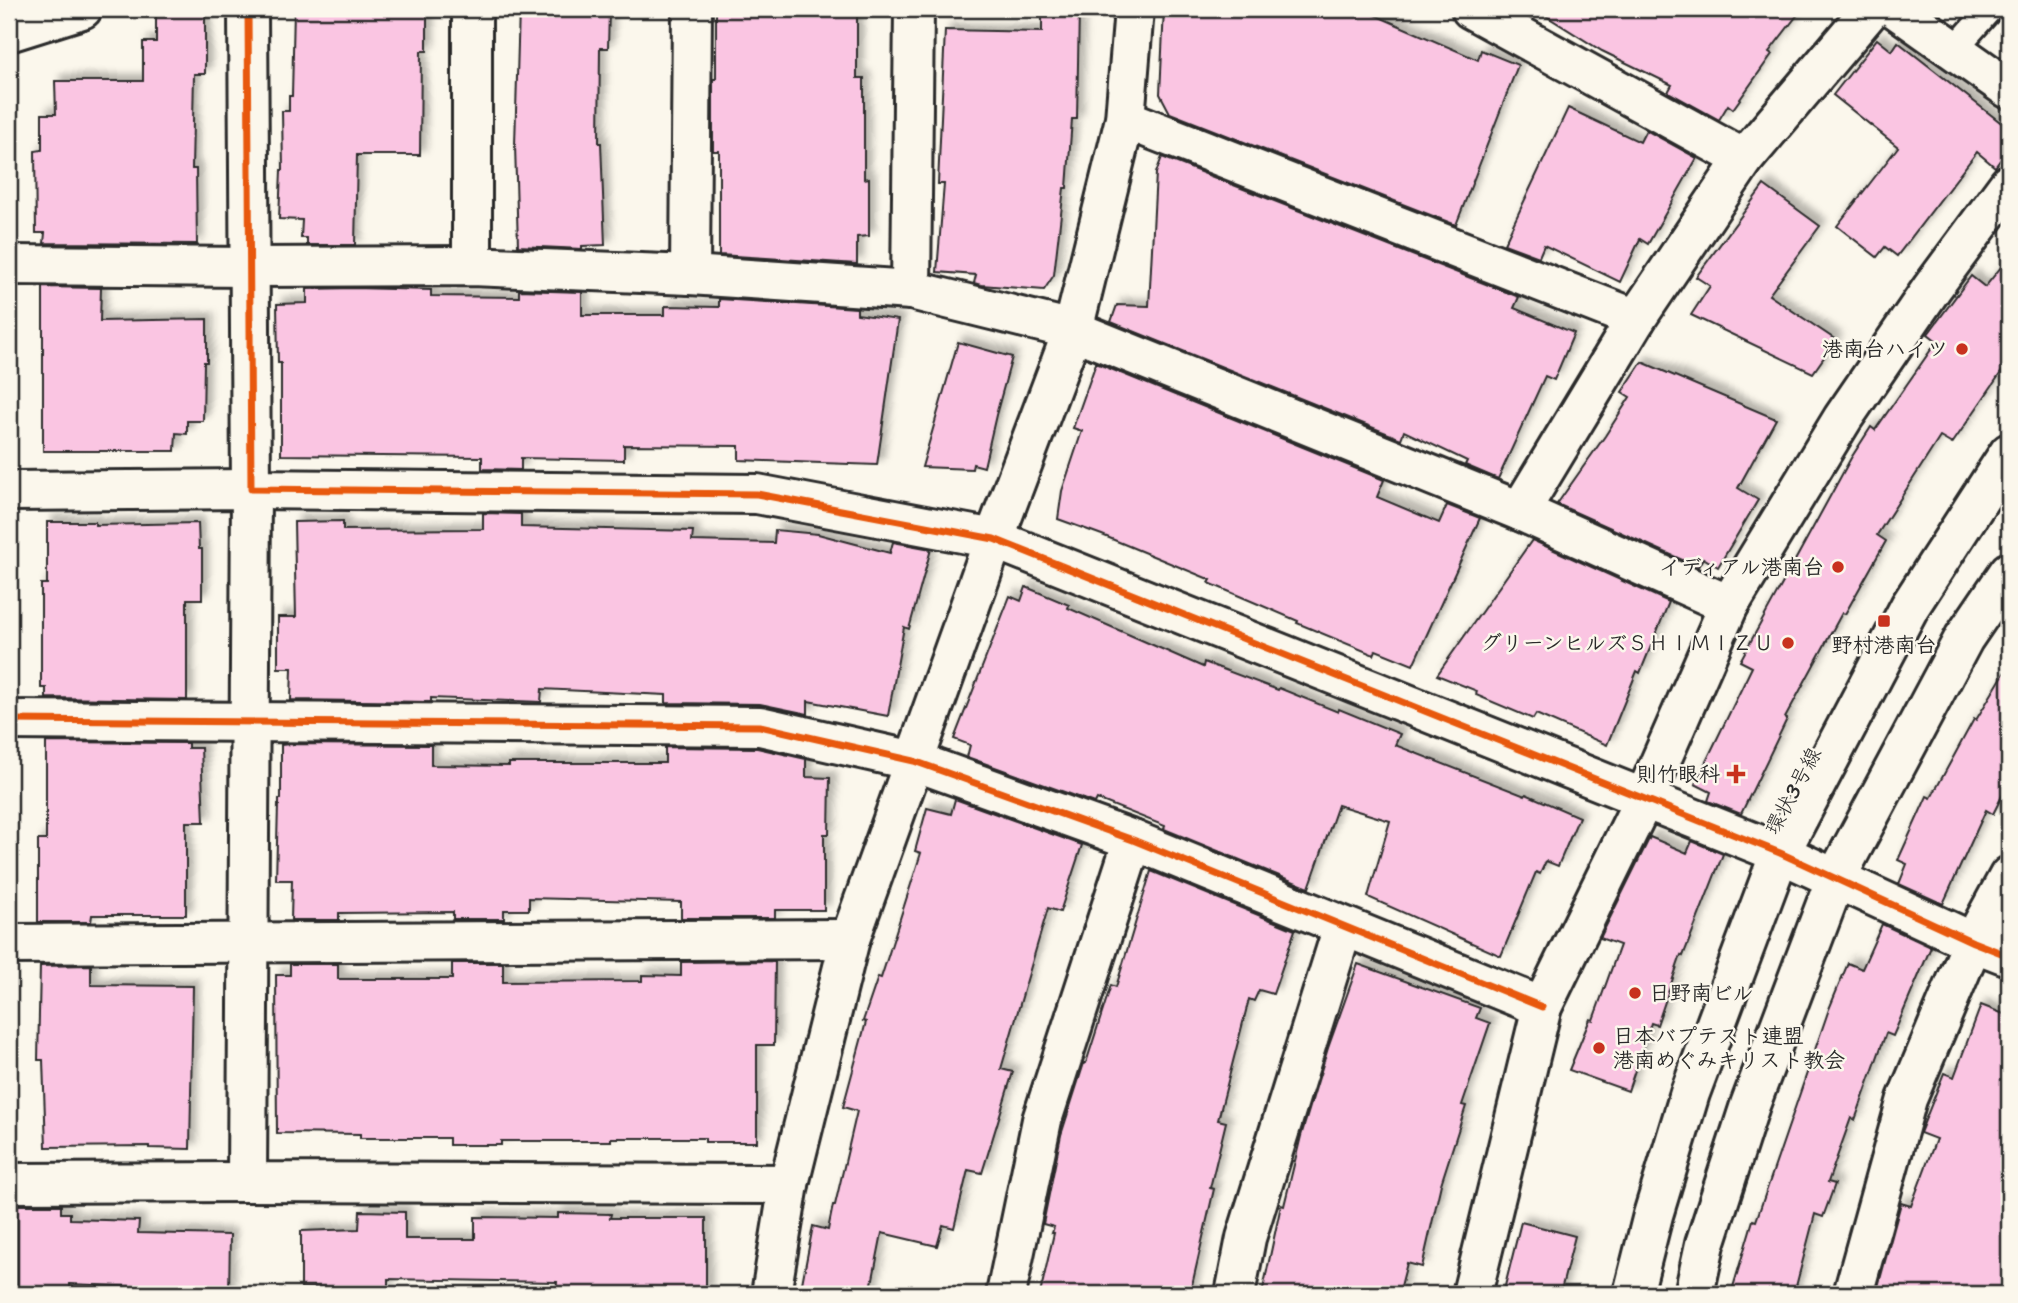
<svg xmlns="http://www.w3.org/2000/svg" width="2018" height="1303" viewBox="0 0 2018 1303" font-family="Sriracha,'Klee One',sans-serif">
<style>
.building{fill:#fac5e2;stroke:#2b2b2b;stroke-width:2;filter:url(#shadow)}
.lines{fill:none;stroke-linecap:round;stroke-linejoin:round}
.lane-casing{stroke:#2b2b2b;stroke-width:30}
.street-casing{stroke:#2b2b2b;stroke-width:44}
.secondary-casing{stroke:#2b2b2b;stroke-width:44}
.lane{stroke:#fbf7ec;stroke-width:24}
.street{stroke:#fbf7ec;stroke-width:38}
.secondary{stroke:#fbf7ec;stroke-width:38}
.cycleway-casing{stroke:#fbf7ec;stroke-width:11}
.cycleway{stroke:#e8590c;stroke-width:7}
.poi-dot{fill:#c8321e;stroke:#fbf7ec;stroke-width:2.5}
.labels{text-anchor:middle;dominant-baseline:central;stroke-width:5;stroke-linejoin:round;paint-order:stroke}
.poi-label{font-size:21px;font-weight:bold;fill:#2b2b2b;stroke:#fbf7ec;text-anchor:end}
.street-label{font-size:21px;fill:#2b2b2b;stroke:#fbf7ec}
</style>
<defs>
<filter id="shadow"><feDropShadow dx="6" dy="-6" stdDeviation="3.5" flood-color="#0004"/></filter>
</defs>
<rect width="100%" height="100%" fill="#fbf7ec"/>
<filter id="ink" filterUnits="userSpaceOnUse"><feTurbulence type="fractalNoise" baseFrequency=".0143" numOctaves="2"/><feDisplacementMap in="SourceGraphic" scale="14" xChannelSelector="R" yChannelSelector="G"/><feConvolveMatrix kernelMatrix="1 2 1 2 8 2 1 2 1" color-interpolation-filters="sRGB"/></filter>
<g filter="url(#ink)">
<g class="building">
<polygon points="156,9 205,9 205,74 194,74 192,169 196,169 197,244 44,243 45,233 36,233 35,151 42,150 42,114 56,114 55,81 143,81 143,42 156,42"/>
<polygon points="294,9 427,9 427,51 421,51 420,155 357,155 355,245 307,245 307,238 301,238 302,220 279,219 281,170 283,170 282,111 289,111 289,96 292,96"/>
<polygon points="519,9 589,9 609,11 608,48 600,48 599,143 601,143 605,245 582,246 582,249 518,246 515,145"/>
<polygon points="716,9 857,9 857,78 864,78 864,179 869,178 869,236 857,237 857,264 719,255 719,151 713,151 713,79 716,79"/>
<polygon points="1042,9 1079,9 1077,119 1072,119 1067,188 1064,188 1054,275 1044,290 981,285 974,283 976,275 937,272 944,184 938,184 945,30 1042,32"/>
<polygon points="1164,9 1361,9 1478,60 1481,50 1518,65 1456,225 1170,113 1160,94"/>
<polygon points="1535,9 1802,9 1769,52 1772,54 1733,109 1728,105 1719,120 1668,92 1672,85 1602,51"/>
<polygon points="1877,39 1892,51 1898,42 2009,129 2009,148 1995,167 1977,152 1897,256 1885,247 1877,257 1837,226 1898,147 1833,95"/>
<polygon points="1568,108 1640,142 1646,130 1697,158 1648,244 1640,239 1620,282 1544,245 1539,257 1504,244"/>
<polygon points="1162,157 1519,297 1514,308 1574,333 1554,380 1545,376 1498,479 1465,465 1467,461 1404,431 1401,439 1111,322 1117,305 1149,306 1156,173"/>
<polygon points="1764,185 1820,226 1769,295 1836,340 1813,373 1691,315 1710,286 1696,277"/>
<polygon points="2009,257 2009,361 1952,444 1940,437 1877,535 1886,541 1845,614 1842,613 1785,718 1787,719 1741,814 1708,801 1711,792 1695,784 1752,667 1740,661 1851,458 1871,427 1875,430 1937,341 1928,334 1971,276 1985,287"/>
<polygon points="43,287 101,288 100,321 207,319 207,362 204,362 203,421 187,421 187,434 176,433 175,451 43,451"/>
<polygon points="354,288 431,290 431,296 519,297 519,290 582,292 582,315 665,315 665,306 719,307 719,299 857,308 857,314 898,320 877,465 739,460 739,446 624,445 624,460 521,458 521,470 482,469 482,457 281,455 281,363 278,363 277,304 307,303 307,289"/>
<polygon points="958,342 1012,357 996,415 984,467 973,464 972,469 922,467"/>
<polygon points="1642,362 1776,419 1738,488 1758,500 1718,567 1703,558 1698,567 1557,504 1605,436 1630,397 1622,392"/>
<polygon points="1096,363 1384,480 1377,497 1439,523 1447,505 1480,518 1413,665 1376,650 1374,655 1297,623 1298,621 1209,583 1211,580 1102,535 1058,519 1062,491 1082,431 1073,428"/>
<polygon points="483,513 521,514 521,527 693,531 692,541 774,543 775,530 818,534 890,553 893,542 931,549 909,629 904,627 888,716 808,701 808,714 760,704 666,703 666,695 542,689 541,702 431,698 431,702 291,700 292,668 278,668 278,617 296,617 294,522 343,521 343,530 483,529"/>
<polygon points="47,522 95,522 95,525 198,523 199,549 202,549 202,599 187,599 187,700 46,698 46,688 41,688 41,584 47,584"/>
<polygon points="1532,540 1669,602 1640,673 1637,671 1607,745 1536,714 1533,719 1476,695 1477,691 1437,675"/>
<polygon points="1026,587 1069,605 1068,608 1203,667 1204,662 1278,690 1279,688 1338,712 1339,709 1400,734 1395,745 1525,796 1526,794 1579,817 1558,866 1546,861 1540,874 1536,872 1501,956 1368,897 1390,821 1338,805 1309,888 1164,829 1165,826 1097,799 1095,803 967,757 970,745 954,739 1010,596 1021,601"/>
<polygon points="2009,665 2009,782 1993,814 1986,810 1943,904 1899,884 1907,864 1898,860 1927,796 1931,798 1974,719 1976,720"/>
<polygon points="46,742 188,743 188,748 201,748 204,822 186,822 186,915 92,915 91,922 38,922 38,840 46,840"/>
<polygon points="290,744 431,745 431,765 509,766 509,763 665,763 665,747 757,748 806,759 806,777 830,778 829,834 824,834 824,910 775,910 775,918 681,918 681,902 529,898 529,910 504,910 504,919 453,919 453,912 339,913 339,920 291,920 292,880 276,880 278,805 279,805 279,799 281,799 281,745"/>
<polygon points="955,799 1082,845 1060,912 1048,908 1001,1069 1013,1072 982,1173 968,1170 954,1228 943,1225 937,1246 882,1233 870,1294 800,1294 813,1226 828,1230 833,1205 835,1205 857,1111 843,1107 866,1022 863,1021 878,977 881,978 921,853 915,851 927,808 951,814"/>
<polygon points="1650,837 1687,853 1692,841 1723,854 1683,956 1681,955 1657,1025 1651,1023 1628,1091 1569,1070 1590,1019 1593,1020 1620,945 1600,938"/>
<polygon points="1151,871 1295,930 1273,994 1259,990 1254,1001 1249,999 1218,1120 1226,1122 1210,1188 1214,1189 1190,1294 1040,1294 1054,1233 1052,1233 1054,1227 1043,1224 1061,1135 1084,1063 1086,1063 1111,985 1116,987"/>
<polygon points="1882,924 1931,947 1893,1036 1886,1033 1855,1120 1851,1118 1828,1182 1835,1184 1823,1217 1815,1214 1794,1294 1731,1294 1753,1220 1756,1221 1829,1009 1848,963 1862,969"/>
<polygon points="775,961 774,1045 757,1045 757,1142 705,1142 705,1138 611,1138 611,1141 501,1141 501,1145 449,1145 449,1138 360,1138 360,1134 277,1133 276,975 290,975 290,964 338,964 338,979 452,979 452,963 503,963 503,982 642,981 642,975 681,976 681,962"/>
<polygon points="1358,964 1480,1008 1476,1018 1490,1023 1462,1105 1466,1106 1441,1184 1422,1267 1407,1263 1399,1294 1262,1294 1281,1205 1284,1206 1301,1136 1328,1048"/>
<polygon points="91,965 91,985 193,986 190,1149 149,1148 149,1146 46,1147 43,1060 38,1060 40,966"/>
<polygon points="1981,1005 2009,1016 2009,1294 1876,1294 1901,1203 1911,1206 1936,1139 1920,1133 1944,1073 1954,1077"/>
<polygon points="17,1205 61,1205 61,1213 70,1213 70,1219 139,1221 138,1233 230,1235 229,1294 187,1293 187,1289 70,1284 70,1294 17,1294"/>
<polygon points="360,1211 405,1212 405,1239 475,1239 475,1217 558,1218 558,1213 611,1214 610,1218 706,1218 706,1294 556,1294 557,1282 388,1279 388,1289 301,1287 301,1231 359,1229"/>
<polygon points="1521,1222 1575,1236 1560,1294 1503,1294"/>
</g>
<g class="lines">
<g class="lane-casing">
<polyline id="lane" points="1953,51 1990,9"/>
</g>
<g class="street-casing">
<g id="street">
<polyline points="248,9 251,489 757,494 994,539 1780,853 1973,942 2009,956"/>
<polyline points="472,9 472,266"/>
<polyline points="914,9 911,290 1073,330 1520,511"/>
<polyline points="1471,9 1744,159"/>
<polyline points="1896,9 2009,89"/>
<polyline points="9,32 82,9"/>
<polyline points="1125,119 1636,319"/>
<polyline points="9,265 250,267 472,266 690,275 911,290"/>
<polyline points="690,275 692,9"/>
<polyline points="9,491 251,489 247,1182 789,1184"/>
<polyline points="1729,605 1520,511 1636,319 1744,159 1871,9"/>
<polyline points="9,720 760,726 914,761 1133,840 1542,1007"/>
<polyline points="9,944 850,939"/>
<polyline points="9,1183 247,1182"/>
<polyline points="771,1294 789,1184 850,939 994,539 1073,330 1125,119 1134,9"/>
<polyline points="1006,1294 1042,1120 1133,840"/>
<polyline points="1235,1294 1246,1238 1343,927"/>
<polyline points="1472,1294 1542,1007 1644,799 1729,605 1843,418 1932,288 2009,184"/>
<polyline points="1853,1294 1907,1099 1973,942 2009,876"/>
</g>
</g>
<g class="secondary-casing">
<g id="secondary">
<polyline points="1633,1294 1653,1215 1690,1093 1780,853 1910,606 2009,453"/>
<polyline points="1694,1294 1705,1244 1750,1105 1836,878 1964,638 2009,572"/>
</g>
</g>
<use href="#lane" class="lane"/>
<use href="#street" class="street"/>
<use href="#secondary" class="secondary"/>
<g class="cycleway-casing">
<g id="cycleway">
<polyline points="248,9 251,489 757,494 994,539 1780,853 1973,942 2009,956"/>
<polyline points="9,720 760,726 914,761 1133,840 1542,1007"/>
</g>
</g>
<use href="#cycleway" class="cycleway"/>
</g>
</g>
<g class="poi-dot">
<circle cx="1962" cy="349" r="7"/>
<circle cx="1838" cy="567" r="7"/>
<rect x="1877" y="614" width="14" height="14" rx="3.5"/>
<circle cx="1788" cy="643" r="7"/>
<path d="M1732.5 763.5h7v7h7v7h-7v7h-7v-7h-7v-7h7z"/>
<circle cx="1635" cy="993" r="7"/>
<circle cx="1599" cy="1048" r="7"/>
</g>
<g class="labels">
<g class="poi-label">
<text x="1948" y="349">港南台ハイツ</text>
<text x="1824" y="567">イディアル港南台</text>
<text x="1774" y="643">グリーンヒルズＳＨＩＭＩＺＵ</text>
<text x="1884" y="645" text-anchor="middle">野村港南台</text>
<text x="1720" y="774">則竹眼科</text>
<text x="1649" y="993" text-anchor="start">日野南ビル</text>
<text x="1613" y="1036" text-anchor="start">日本バプテスト連盟<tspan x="1613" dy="24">港南めぐみキリスト教会</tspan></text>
</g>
<g class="street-label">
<text transform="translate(1793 791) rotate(-62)">環状3号線</text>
</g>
</g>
<rect width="2018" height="1303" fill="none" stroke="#fbf7ec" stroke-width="35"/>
<rect x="18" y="18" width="1983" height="1268" fill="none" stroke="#2b2b2b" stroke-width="2.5" filter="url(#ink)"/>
</svg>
